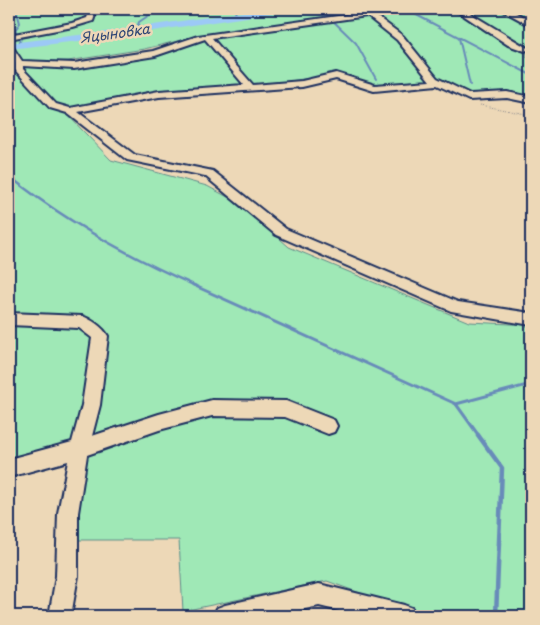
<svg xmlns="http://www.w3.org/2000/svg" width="540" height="625" viewBox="0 0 540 625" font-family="'Playpen Sans',sans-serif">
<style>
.green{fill:#9fe8b6;stroke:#5d8c8a;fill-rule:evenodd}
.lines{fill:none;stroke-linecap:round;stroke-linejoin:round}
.stream-far3{stroke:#688bb9;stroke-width:2}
.stream-far2{stroke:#688bb9;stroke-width:2.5}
.stream-far1{stroke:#688bb9;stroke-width:3}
.stream{stroke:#688bb9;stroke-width:4.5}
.river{fill:#9cc9f6;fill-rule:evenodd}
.minor-casing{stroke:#1b2f5e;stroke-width:4}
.path{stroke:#1b2f5e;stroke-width:1;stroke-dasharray:0.5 2;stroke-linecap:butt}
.minor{fill:#edd8b7;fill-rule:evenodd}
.labels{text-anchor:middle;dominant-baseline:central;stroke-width:5;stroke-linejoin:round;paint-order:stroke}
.far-water-label{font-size:14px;font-style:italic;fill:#2e4675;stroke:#edd8b7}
</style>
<rect width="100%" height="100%" fill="#edd8b7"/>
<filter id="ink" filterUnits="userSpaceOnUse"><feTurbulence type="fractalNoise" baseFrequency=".02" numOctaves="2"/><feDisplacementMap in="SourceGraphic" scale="10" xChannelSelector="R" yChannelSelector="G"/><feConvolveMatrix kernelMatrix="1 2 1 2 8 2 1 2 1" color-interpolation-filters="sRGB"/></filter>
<g filter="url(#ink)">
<path class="green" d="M9,9h522v34h-3l-2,14 5,4v36l-9,-3 -22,-1 -20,4 -45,-17 -40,5 -23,-1 -35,-10 -68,10 -146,16 -61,9 49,51 96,26 34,18 48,43 180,75 62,3v291h-108l-96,-35 -144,30 -4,-71h-117l13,-96 -66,19zM301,20l20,3 -123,17 -36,10 -94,15 -46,1 -10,2 -1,-3 20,-3 37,-1 76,-12 50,-12 95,-12z"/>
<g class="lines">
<g class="stream-far3">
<polyline points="16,9 20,23 15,30 21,38 19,45"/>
<polyline points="235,9 236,16"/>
<polyline points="405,9 531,75"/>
<polyline points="325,13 356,43 376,79"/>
<polyline points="136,31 139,22 158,9"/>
<polyline points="459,38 470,85"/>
</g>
<path class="stream-far2" d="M9,176c56,45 121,81 187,110"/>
<g class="stream-far1">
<polyline points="193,285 456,404 479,436"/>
<polyline points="456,404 531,384"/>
</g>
<polyline class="stream" points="478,435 502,468 496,616"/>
<g class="river">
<polygon points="263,9 285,9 280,12 105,38 9,49 9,43 105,32"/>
<polygon points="302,9 337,9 325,16 303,11"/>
</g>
<g class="minor-casing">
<g id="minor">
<polygon points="90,9 97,9 93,21 73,27 9,39 9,35 72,23 87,18"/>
<path d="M387,9h50l-3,2h-33l-26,4 28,21 34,42 33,16 37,-2 24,5v6l-24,-5 -38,2 -32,-15 -63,6 -38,-12 -34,8 -143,10 -81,15 57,43 78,16 73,58 172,73 73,11v12l-80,-14 -175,-76 -71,-59 -78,-16 -60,-47 -17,-5 -35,-38v-7l-6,-9v-8h3l10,15 52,2 79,-12 45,-15zM367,16l30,24 33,41 -55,4 -39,-12 -34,8 -49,4 -41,-47zM205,39l39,46 -85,6 -89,17 -14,-4 -33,-35v-3l51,3 81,-13z"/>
<polygon points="454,9 463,9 529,49 525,51 508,45"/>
<polygon points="500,9 509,9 531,21 531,26"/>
<path d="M9,313l73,3c9,3 21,11 26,20l-8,69 -8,31 67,-22 53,-14 74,1 48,19 3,6 -3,6 -6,2 -43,-17 -73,-1 -53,14 -72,25 -9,58v63l-7,40h-22l7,-40 2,-63 10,-52 -59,16v-18l63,-17 10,-37 10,-67 -13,-10 -70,-3z"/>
<polygon points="319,584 404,605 412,608 415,616 360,616 319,606 274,616 214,616 217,608 225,605"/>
</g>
</g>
<polyline class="path" points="480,105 531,115"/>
<use href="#minor" class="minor"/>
</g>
</g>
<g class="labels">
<g class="far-water-label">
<text transform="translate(115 33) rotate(-8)">Яцыновка</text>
</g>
</g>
<rect width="540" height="625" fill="none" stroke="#edd8b7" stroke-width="30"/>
<rect x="15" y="15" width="510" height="595" fill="none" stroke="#1b2f5e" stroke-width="2" filter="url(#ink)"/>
</svg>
